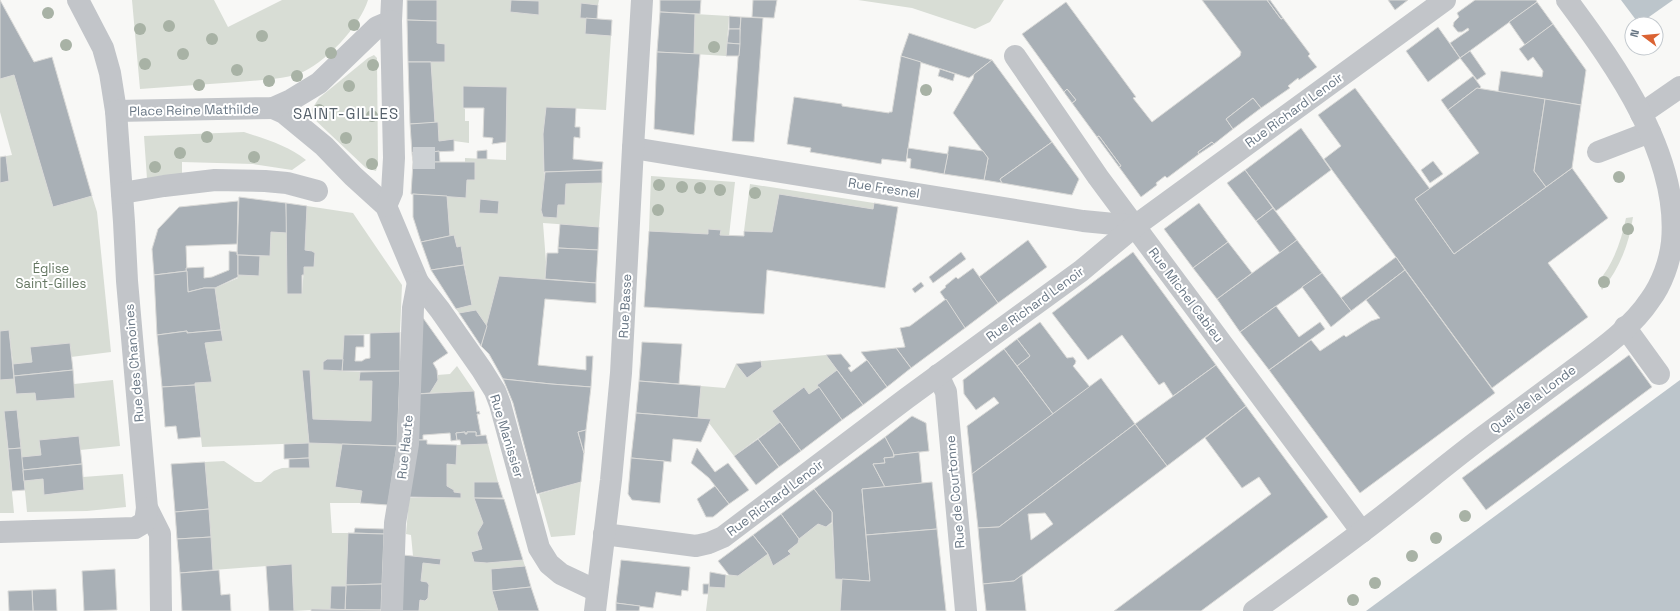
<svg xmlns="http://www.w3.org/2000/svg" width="1680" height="611" viewBox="0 0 1680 611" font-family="'Space Grotesk',sans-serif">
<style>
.green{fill:#d8ddd5;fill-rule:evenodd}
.water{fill:#bcc5cb}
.building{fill:#a9b0b6;stroke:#dadad8;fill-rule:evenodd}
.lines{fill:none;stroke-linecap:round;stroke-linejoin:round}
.minor-tunnel{stroke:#cdd1d4;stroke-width:22;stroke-dasharray:22 11;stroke-linecap:butt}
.minor{stroke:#c2c5c9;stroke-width:22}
.tree{fill:#a8b2a5}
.labels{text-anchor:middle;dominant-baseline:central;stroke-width:4;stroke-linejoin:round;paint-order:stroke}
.street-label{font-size:13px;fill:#697785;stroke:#fff}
.park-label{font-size:13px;fill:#667863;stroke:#fff}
.quarter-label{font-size:15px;letter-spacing:1px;fill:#56616b;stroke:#fff}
</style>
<rect width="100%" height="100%" fill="#f8f8f6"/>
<g class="green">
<path d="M132,0h82l14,27 54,-27h86c-8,26 -44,65 -70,74 -19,6 -41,6 -60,8 -33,2 -66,5 -98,7z"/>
<path d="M437,0h166h-4l-1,5 -17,-2 5,15 -1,16 26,2 -5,74 -60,-3c-2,22 -4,45 -2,67 2,14 -5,28 -1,43h14l1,-12h7l1,-21 36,-1 -3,44 -56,-4 3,39 -1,17 -58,47 -11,-16 -17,3 -3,-4 16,-4 -11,-58h-4l-3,-12 -4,1 -3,-40 19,1 1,-17h8v-17l-10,-1v-4l41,2 1,-73h-44v21l2,1v12h4v22l-15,-2v-2l-15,2 -4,-18 -4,-61h13l1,-18 -8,-1zM511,0l28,1v13l-29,-2zM480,199l19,2 -1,13 -19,-1z"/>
<polygon points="858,0 1004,0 990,22 975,29 912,8"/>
<polygon points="695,14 729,16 726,56 694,54"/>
<polygon points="374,55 377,58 378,163 376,171 366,168 312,117 310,112 319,98 368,58"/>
<polygon points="14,75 53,207 92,196 97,212 111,352 71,357 30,347 32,362 13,364 9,330 0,331 0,183 9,181 6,156 12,155 0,112 0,79"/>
<path d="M244,132c21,7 45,14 62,28l-14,10 -39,-6 -71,-2v14l-35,3 -3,-43z"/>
<polygon points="651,176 735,182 729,236 720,235 721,230 708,229 708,234 649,231"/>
<polygon points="750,184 874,203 873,209 779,194 772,232 744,231"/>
<polygon points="307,206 353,213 402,285 400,332 370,333 370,334 345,335 343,359 327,359 323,362 323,370 360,372 359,381 372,381 371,421 313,419 310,370 302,370 309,443 342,444 335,487 362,491 360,503 330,503 332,533 348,533 346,586 331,586 330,609 294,611 292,564 213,570 205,462 224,461 255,482 261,482 274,471 282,468 309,467 309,443 202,447 195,383 211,381 205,343 223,341 215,288 238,278 238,275 259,276 260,256 270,256 271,232 287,233 287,294 302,294 304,267 314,267 315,254 312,251 305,250"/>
<path d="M1633,217c-4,28 -14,52 -31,73l-4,-8c16,-19 23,-41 28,-64z"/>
<polygon points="826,355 837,370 817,385 819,387 809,394 804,387 772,411 780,422 734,456 709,423 711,419 698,418 701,386 725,388 736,364 747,378 762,367 761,361"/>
<polygon points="457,366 474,391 430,393 438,380 437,375 450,374"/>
<polygon points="14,379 16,394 35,393 36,401 75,398 74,384 113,380 120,446 80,450 79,436 39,441 41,455 21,457 17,410 4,411 14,513 0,513 0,380"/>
<polygon points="488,444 498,482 474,482 474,498 483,523 477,534 482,549 471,552 474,562 487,563 523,560 525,566 491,569 492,591 498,611 419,611 420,600 425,601 428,598 429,585 427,582 421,581 423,563 440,565 441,559 413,556 411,535 406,534 409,498 461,498 461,493 454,492 454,490 447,486 447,464 456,465 457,445"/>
<polygon points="123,474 126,507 87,511 27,512 24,481 43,479 45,495 84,490 83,477"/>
<polygon points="581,482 575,535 551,537 539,494"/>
<polygon points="832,523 835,579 842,579 840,611 706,611 709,587 725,588 726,575 738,576 768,554 773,566 790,554 788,551 798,543 799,539 818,524 826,527"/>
</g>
<g class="water">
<polygon points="1621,0 1673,0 1639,24"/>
<polygon points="1680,380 1680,611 1366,611"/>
</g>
<g class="building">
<polygon points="0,0 34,62 52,57 92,196 53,207 14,75 0,79"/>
<polygon points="407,0 437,0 437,21 407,20"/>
<polygon points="511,0 539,1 539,15 510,12"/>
<polygon points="660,0 701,0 700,14 660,12"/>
<polygon points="753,0 777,0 774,18 752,17"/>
<polygon points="1202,0 1267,0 1281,19 1283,18 1310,54 1308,56 1317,67 1299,80 1298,78 1288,86 1290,88 1261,108 1253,98 1226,119 1233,129 1214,144 1212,142 1198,152 1199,154 1167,178 1165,176 1156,183 1157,185 1141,197 1119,167 1121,166 1099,136 1097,137 1072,103 1076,100 1067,89 1064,92 1022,34 1066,2 1136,97 1133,98 1152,122 1240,56 1241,52"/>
<polygon points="1267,0 1270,0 1283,18 1281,19"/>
<polygon points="1388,0 1408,0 1395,10"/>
<polygon points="1475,0 1536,0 1537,2 1460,58 1450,43 1469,30 1468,28 1462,32 1458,32 1453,26 1454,22 1459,17 1457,13"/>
<polygon points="1537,2 1553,24 1525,45 1509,22"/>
<polygon points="581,3 598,5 597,19 580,18"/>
<polygon points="660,12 695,14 694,54 657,52"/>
<polygon points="729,16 741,17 740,29 729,29"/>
<polygon points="741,17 763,18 754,142 732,141"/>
<polygon points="586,18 612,20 611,36 585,34"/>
<polygon points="407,20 437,21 437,43 445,44 445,62 408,62"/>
<polygon points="1553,24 1586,70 1581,105 1498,92 1501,71 1542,77 1543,71 1533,57 1528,61 1519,49"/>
<polygon points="1438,27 1460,58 1428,82 1406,51"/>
<polygon points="729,29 740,29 740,44 727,43"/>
<polygon points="909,33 992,60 969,78 901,56"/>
<polygon points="727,43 740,44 739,56 726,56"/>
<polygon points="1470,51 1486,74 1477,80 1460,58"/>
<polygon points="657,52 700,54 694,135 654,129"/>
<polygon points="901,56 921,62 906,162 882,159 881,164 810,152 811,148 787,144 794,97 842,104 842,106 889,113 889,112 892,112"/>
<polygon points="992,60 1052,142 1000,179 1002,183 984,180 988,158 953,113 973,79 974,74"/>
<polygon points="408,62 431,62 435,123 410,124"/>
<polygon points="940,69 955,74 953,81 938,76"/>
<polygon points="1473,76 1481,87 1479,89 1477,88 1448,110 1441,100"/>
<polygon points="463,86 507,87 506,142 492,144 493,138 483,137 484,108 463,108"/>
<polygon points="1355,88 1430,189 1415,199 1454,254 1572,168 1608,218 1548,263 1588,317 1492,388 1324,159 1341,146 1318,115"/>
<polygon points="1477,88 1545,99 1534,171 1546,187 1454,254 1415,199 1479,153 1448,110"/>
<polygon points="1067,89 1076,100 1072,103 1064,92"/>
<polygon points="1253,98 1261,108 1233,129 1226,119"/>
<polygon points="1545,99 1581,105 1572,168 1546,187 1534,171"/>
<polygon points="546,107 576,108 575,127 580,127 580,138 574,137 573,159 603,162 602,170 544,172 543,134"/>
<polygon points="438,122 439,141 454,139 454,151 433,152 433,153 412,153 410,124"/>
<polygon points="1301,128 1331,170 1276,211 1245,170"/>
<polygon points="1099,136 1121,166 1119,167 1097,137"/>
<polygon points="1052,142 1079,179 1072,195 1002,183 1000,179"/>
<polygon points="1212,142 1214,144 1199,154 1198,152"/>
<polygon points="949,146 983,151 988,158 984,180 944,174"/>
<polygon points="908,148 948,154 944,174 910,168 911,159 907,158"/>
<polygon points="487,150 487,159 477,159 477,151"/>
<polygon points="439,151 440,162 413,162 412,153 433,153 433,152"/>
<polygon points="6,156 9,181 0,183 0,157"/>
<polygon points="1433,161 1443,174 1430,183 1421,170"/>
<polygon points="413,162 475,162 475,180 467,180 466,198 411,194"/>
<polygon points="602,170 602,183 566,184 565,205 558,205 557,218 543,217 541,210 545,172"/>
<polygon points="1245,170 1273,208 1256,221 1227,183"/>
<polygon points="413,194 447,196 450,236 421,242 413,217"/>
<polygon points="779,194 873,209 874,203 898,207 885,288 767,270 764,314 644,307 649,231 708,234 708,229 721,230 720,235 744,236 744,231 772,232"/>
<polygon points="239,197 286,203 287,233 271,232 270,256 237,255"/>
<polygon points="480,199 499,201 498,214 479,213"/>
<polygon points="238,201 237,244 186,246 187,271 154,275 152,249 158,229 179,207"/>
<polygon points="286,203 307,206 305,250 312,251 315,253 314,267 304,267 304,275 302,275 302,294 287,294"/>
<polygon points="1199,203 1228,242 1193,268 1164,229"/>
<polygon points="1273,208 1297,240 1280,253 1256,221"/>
<polygon points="560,224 599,227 598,250 558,248"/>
<polygon points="454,235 457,247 461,246 464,265 431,270 421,242"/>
<polygon points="1028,240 1047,267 998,303 979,277"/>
<polygon points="1297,240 1322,273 1240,332 1217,299"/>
<polygon points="1228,242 1252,273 1217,299 1193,268"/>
<polygon points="558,248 598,250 596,283 545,279 547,253 558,253"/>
<polygon points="229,251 237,252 237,255 238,255 238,277 215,288 204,288 188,292 186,268 204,267 204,278 212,277 229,270"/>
<polygon points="961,252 966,259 933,283 929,277"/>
<polygon points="1133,252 1216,365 1173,396 1164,382 1159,385 1122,335 1088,360 1052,313"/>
<polygon points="238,255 260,256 259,276 238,275"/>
<polygon points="1396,257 1405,270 1351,311 1341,298"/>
<polygon points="464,265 472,305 456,309 431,270"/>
<polygon points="973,268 998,303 965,328 940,292 946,287 945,286 956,277 958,279"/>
<polygon points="1405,270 1495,393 1360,493 1269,370 1311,340 1320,351 1344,335 1346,337 1371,321 1380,318 1366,300"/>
<polygon points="187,271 188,292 204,288 215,288 221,330 187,333 187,331 157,335 154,275"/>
<polygon points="1322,273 1351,311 1331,327 1302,287"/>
<polygon points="499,276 596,283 596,303 545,299 538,365 586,370 586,356 593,356 591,387 551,384 503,379 489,354 481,346"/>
<polygon points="921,282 924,286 915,293 912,289"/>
<polygon points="946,299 965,328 911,368 896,348 905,347 900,328 910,326"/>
<polygon points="1276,306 1299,337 1320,322 1325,329 1269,370 1240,332"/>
<polygon points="476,310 487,326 481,346 459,313"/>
<polygon points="421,315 448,353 433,363 437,370 438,380 430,393 417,394"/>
<polygon points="1040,322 1067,358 1073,357 1076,361 1075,364 1073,366 1090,387 1053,414 1017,366 1030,356 1017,339"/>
<polygon points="9,330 14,379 0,380 0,331"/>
<polygon points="221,330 223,341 205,343 212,382 195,383 195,385 162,387 157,335 187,331 187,333"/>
<polygon points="400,332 400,371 342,371 344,335 364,335 364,347 356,347 355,361 362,361 365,359 370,358 370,333"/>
<polygon points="1017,339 1030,356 1017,366 1004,349"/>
<polygon points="642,342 682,344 679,384 639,381"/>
<polygon points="70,343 73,370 14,376 13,364 32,362 30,347"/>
<polygon points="896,348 911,368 887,387 861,352"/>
<polygon points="1004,349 1053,414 972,474 967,426 999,403 994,397 976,410 964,394 963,380"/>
<polygon points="841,354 851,366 848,368 851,372 867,360 887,387 863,405 826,355"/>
<polygon points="1629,355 1652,387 1486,510 1462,478"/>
<polygon points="327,359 343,359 342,371 323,370 323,362"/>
<polygon points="761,361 762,367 747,378 736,364"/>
<polygon points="1216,365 1246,406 1167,466 1135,424"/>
<polygon points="73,370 75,398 36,401 35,393 16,394 14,376"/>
<polygon points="302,370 310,370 313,419 371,421 372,381 359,381 360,372 400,371 397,446 309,443"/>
<polygon points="837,370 863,405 842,420 817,385"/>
<polygon points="1101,378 1135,424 999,527 978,528 972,474"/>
<polygon points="503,379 551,384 591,387 586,430 578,432 584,453 581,482 537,494 513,403"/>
<polygon points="639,381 701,386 698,418 636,413"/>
<polygon points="195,385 201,437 178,439 176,426 165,427 162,387"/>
<polygon points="804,387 809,394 819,387 842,420 801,451 772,411"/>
<polygon points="474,391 477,412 479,411 480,414 477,414 481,435 476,436 476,432 467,432 467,434 465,434 465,432 456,433 457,440 451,441 450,433 423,435 423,440 416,440 417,394"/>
<polygon points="1246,406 1328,517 1201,611 1114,611 1271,494 1259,477 1242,488 1205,438"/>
<polygon points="17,410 21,448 8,449 4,411"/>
<polygon points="636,413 698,418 711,419 701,442 673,439 671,462 664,461 631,458"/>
<polygon points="912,416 926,423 929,451 894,455 885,437"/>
<polygon points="780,422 801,451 779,467 758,439"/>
<path d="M1135,424l32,42 -153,115 -31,3 -5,-56 21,-1zM1045,513l8,11 -22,16 -3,-26z"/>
<polygon points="586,430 584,453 578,432"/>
<polygon points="465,432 465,434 467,434 467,432 476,432 476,436 486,435 488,444 461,445 460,440 457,440 456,433"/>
<polygon points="79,436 82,464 23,470 21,457 41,455 39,440"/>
<polygon points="885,437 893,452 894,457 884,458 885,463 873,464 885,487 862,489 870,581 835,579 832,512 814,489"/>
<polygon points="758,439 779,467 756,485 734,456"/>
<polygon points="416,440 427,440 427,444 457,445 456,465 447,464 447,486 454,490 454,492 461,493 461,498 407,497"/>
<polygon points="309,443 309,458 284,459 284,444"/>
<polygon points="342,444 397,446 388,505 360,503 362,491 335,487"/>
<polygon points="21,448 25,490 12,491 8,449"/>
<polygon points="697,448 715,472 728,463 749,490 729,504 709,478 691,463"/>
<polygon points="919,452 922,483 885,487 873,464 885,463 884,458 894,457 894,455"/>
<polygon points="309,458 310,468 289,468 289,459"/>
<polygon points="631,458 664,461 660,503 632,500 628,494"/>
<polygon points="205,462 209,509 175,512 171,464"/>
<polygon points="82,464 84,490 44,495 43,479 24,481 23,470"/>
<polygon points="474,482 498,482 503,498 474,498"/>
<polygon points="932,482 937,529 866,535 862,489"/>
<polygon points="715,486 729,504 713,517 706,517 697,499"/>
<polygon points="814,489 832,512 832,522 826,527 818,524 799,539 781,514"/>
<polygon points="474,498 504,499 523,560 487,563 474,562 471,552 482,549 477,533 483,523"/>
<polygon points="209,509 211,537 177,539 175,512"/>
<polygon points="781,514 799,539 798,543 788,551 791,554 773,566 768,554 753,535"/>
<polygon points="355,528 384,529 384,534 354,533"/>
<polygon points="937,529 946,611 840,611 842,579 870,581 866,535"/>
<polygon points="348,533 384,534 382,584 346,585"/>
<polygon points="753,535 768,554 738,576 729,575 718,561"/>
<polygon points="211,537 213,570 180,573 177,539"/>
<polygon points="403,555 441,559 440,565 423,563 421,581 427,582 429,585 428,598 425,601 420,600 419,611 396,611"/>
<polygon points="621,560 690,567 688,591 682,590 681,596 656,592 653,608 616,603"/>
<polygon points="292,564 294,611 269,611 266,566"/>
<polygon points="525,566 531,587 492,591 491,569"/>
<polygon points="115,569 117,610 84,611 82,571"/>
<polygon points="219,570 221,595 230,594 231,611 182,611 180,573"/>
<polygon points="710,572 726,575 725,588 709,587"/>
<polygon points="1022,575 1026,611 986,611 983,584 1014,581"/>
<polygon points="382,584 381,610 345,610 346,585"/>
<polygon points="703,584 709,584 708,594 703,594"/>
<polygon points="331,586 346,586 345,610 330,609"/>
<polygon points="531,587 539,611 498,611 492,591"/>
<polygon points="56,589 57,611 33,611 32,590"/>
<polygon points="32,590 33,611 9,611 8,591"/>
<polygon points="616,603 640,606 639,611 616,611"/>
<polygon points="311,609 381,610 381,611 311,611"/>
</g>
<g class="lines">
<polyline class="minor-tunnel" points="413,158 439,158"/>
<g class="minor">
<polyline points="78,0 103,48 110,73 116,111 124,222 127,281 147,508 160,534 161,611"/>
<polyline points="1015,56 1098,177 1362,532"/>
<polyline points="273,108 284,113 324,146 353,176 386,206 418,282 440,310 482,370 495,391 500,404 539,548 549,564 561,574 597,591"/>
<polyline points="116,111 273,108 291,100 319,83 377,27 391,21 392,0"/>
<polyline points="1641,114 1680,87"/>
<polyline points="633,148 1083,221 1135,226"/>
<polyline points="1598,152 1650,132"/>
<polyline points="122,193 164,186 215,180 265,181 287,183 317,191"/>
<polyline points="386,206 392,192 394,158 391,21"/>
<polyline points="1625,327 1659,374"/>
<polyline points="938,375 946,392 966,611"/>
<polyline points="0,532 135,528 145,522 147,508"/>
<polyline points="604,534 696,546 709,543 723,537 907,398 1081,271 1135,226 1445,0"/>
<polyline points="392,611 395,523 408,444 413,308 418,282"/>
<polyline points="595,611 611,480 621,373 633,148 642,0"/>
<path d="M1254,611c41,-30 82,-59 122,-90 38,-29 74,-60 112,-88 27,-20 54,-40 81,-60 28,-21 62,-44 81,-73 12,-16 20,-39 22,-58 8,-87 -56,-176 -105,-242"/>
</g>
</g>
<g class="tree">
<circle cx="48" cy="13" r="6"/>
<circle cx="354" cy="25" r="6"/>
<circle cx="169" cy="26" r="6"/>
<circle cx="140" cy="29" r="6"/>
<circle cx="262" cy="36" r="6"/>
<circle cx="212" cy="39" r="6"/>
<circle cx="66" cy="45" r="6"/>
<circle cx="714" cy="47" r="6"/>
<circle cx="331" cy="53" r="6"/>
<circle cx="183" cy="54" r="6"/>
<circle cx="145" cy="64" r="6"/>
<circle cx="373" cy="65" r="6"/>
<circle cx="237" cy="70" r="6"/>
<circle cx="297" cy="76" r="6"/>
<circle cx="269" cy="81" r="6"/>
<circle cx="199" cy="85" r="6"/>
<circle cx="349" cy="86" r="6"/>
<circle cx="926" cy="90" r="6"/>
<circle cx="319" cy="110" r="6"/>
<circle cx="372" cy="116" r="6"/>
<circle cx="207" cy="137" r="6"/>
<circle cx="346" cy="138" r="6"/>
<circle cx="180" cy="153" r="6"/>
<circle cx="254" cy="157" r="6"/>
<circle cx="372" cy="164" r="6"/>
<circle cx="155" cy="167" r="6"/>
<circle cx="1619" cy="177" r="6"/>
<circle cx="659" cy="185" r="6"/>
<circle cx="682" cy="187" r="6"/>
<circle cx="700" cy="188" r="6"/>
<circle cx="720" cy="190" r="6"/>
<circle cx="755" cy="193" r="6"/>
<circle cx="658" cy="210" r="6"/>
<circle cx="1628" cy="229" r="6"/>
<circle cx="1604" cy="282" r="6"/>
<circle cx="1465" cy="516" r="6"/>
<circle cx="1436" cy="538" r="6"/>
<circle cx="1412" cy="556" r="6"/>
<circle cx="1375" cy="583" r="6"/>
<circle cx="1353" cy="600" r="6"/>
</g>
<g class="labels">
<g class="street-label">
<text transform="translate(194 110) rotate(-1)">Place Reine Mathilde</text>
<text transform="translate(1294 110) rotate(-36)">Rue Richard Lenoir</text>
<text transform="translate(884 188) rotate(9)">Rue Fresnel</text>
<text transform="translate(1186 295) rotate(53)">Rue Michel Cabieu</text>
<text transform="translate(1035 304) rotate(-36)">Rue Richard Lenoir</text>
<text transform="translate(625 306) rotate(-87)">Rue Basse</text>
<text transform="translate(134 363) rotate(-95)">Rue des Chanoines</text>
<text transform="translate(1533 399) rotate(-37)">Quai de la Londe</text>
<text transform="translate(507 436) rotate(73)">Rue Manissier</text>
<text transform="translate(405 447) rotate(-84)">Rue Haute</text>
<text transform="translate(955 492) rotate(-95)">Rue de Courtonne</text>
<text transform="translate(775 498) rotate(-37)">Rue Richard Lenoir</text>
</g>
<g class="park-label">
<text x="51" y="268">Église<tspan x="51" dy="15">Saint-Gilles</tspan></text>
</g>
<g class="quarter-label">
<text x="346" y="113">SAINT-GILLES</text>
</g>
</g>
<g transform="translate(1644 36) rotate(286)"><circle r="19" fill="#ffffff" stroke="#c3c9ce"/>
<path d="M0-3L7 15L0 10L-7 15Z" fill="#db6333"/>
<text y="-6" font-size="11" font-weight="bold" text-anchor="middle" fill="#697785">N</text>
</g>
</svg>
